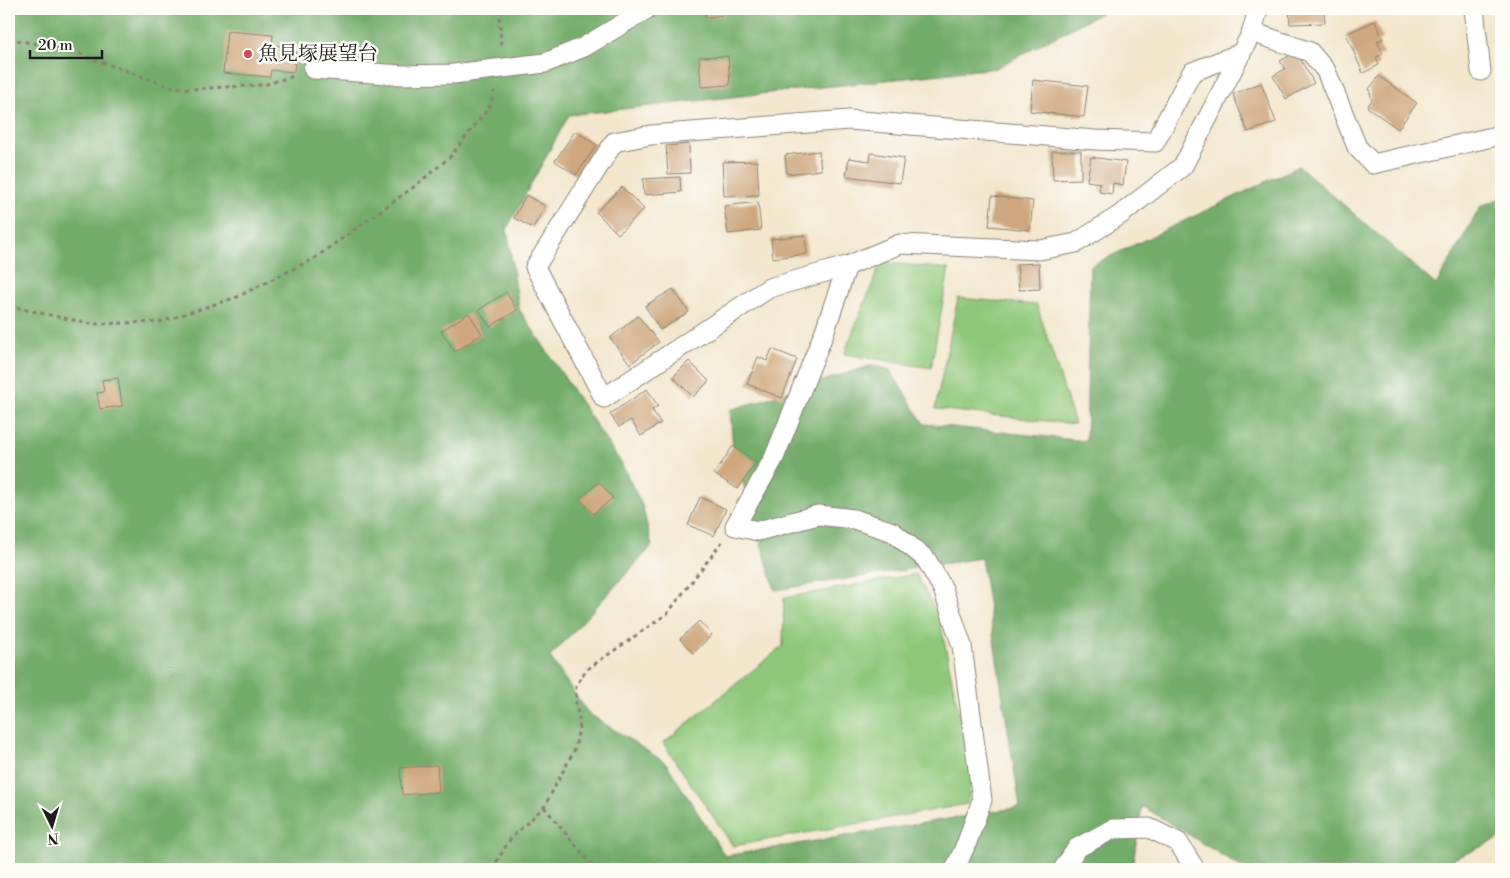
<svg xmlns="http://www.w3.org/2000/svg" width="1510" height="878" viewBox="0 0 1510 878" font-family="'Libre Bodoni','Noto Serif JP',serif">
<style>
.green{fill:#8fc77a;stroke:#56724b}
.forest{fill:#73ac6a;stroke:#486443}
.building{fill:#cea77f}
.lines{fill:none;stroke-linecap:round;stroke-linejoin:round}
.street-casing{stroke:#888174;stroke-width:21}
.path{stroke:#888174;stroke-width:3;stroke-dasharray:4 4;stroke-linecap:butt}
.street{stroke:#fff;stroke-width:19}
.poi-dot{fill:#d1495b;stroke:#fdfcf7;stroke-width:2}
.labels{text-anchor:middle;dominant-baseline:central;stroke-width:5;stroke-linejoin:round;paint-order:stroke}
.poi-label{font-size:20px;fill:#1c1c1c;stroke:#fdfcf7;text-anchor:start}
</style>
<rect width="100%" height="100%" fill="#fdfcf7"/>
<filter id="ink" filterUnits="userSpaceOnUse"><feTurbulence type="fractalNoise" baseFrequency=".02" numOctaves="2"/><feDisplacementMap in="SourceGraphic" scale="10" xChannelSelector="R" yChannelSelector="G"/><feConvolveMatrix kernelMatrix="1 2 1 2 8 2 1 2 1" color-interpolation-filters="sRGB"/></filter>
<filter id="wash" filterUnits="userSpaceOnUse"><feTurbulence type="fractalNoise" baseFrequency=".0096" numOctaves="4" result="noise"/><feDisplacementMap in="SourceGraphic" scale="20" xChannelSelector="R" yChannelSelector="G"/><feGaussianBlur stdDeviation="1.12" result="paint"/><feColorMatrix in="noise" values="0 0 0 0 0 0 0 0 0 0 0 0 0 0 0 0 0 1.4 0 .05"/><feComposite in="paint" operator="in"/></filter>
<g filter="url(#wash)">
<rect width="100%" height="100%" fill="#f3e6cc"/>
<g class="green">
<polygon points="881,262 949,269 931,368 844,354"/>
<polygon points="958,298 1037,305 1075,424 935,409"/>
<polygon points="916,574 939,616 972,777 967,804 733,846 663,743 783,646 784,598"/>
</g>
<polygon class="forest" points="9,9 1108,9 996,68 569,115 507,228 519,309 621,463 642,505 652,546 550,657 588,713 666,763 725,856 1020,807 981,558 775,590 733,449 730,410 873,365 890,370 924,424 1086,441 1090,266 1299,166 1436,285 1481,206 1501,198 1501,838 1431,869 1258,869 1241,867 1142,806 1132,869 9,869"/>
<g id="blocks">
<g class="building">
<polygon points="705,9 725,9 725,15 706,17"/>
<polygon points="835,9 862,9 862,12"/>
<polygon points="1289,9 1324,9 1325,23 1290,24"/>
<polygon points="1375,21 1383,39 1377,41 1383,54 1376,57 1379,65 1363,73 1346,34"/>
<polygon points="227,31 273,35 272,45 296,48 294,72 271,70 270,77 223,73"/>
<polygon points="1296,52 1314,83 1286,99 1273,76 1285,69 1280,61"/>
<polygon points="728,56 730,85 701,87 699,57"/>
<polygon points="1379,76 1417,103 1398,129 1367,107 1372,100 1369,89"/>
<polygon points="1033,80 1088,86 1084,117 1030,111"/>
<polygon points="1261,83 1276,122 1248,132 1233,94"/>
<polygon points="575,131 597,145 576,175 555,161"/>
<polygon points="689,144 690,173 668,174 666,146"/>
<polygon points="819,151 821,170 787,174 785,155"/>
<polygon points="1052,151 1081,151 1081,179 1053,180"/>
<polygon points="871,153 904,158 900,183 846,176 849,158 870,161"/>
<polygon points="1091,157 1126,162 1123,185 1113,183 1112,194 1099,192 1100,183 1087,181"/>
<polygon points="757,161 759,195 724,196 722,162"/>
<polygon points="680,177 681,192 644,195 643,179"/>
<polygon points="622,187 644,209 618,234 596,212"/>
<polygon points="526,195 545,206 533,228 514,218"/>
<polygon points="992,196 1033,201 1030,230 989,226"/>
<polygon points="758,202 761,230 728,234 724,206"/>
<polygon points="805,235 807,254 773,258 771,239"/>
<polygon points="1039,263 1040,289 1019,290 1017,264"/>
<polygon points="673,289 689,312 660,330 645,306"/>
<polygon points="506,292 517,310 490,327 479,310"/>
<polygon points="469,313 482,334 455,352 441,331"/>
<polygon points="638,316 659,342 630,364 610,338"/>
<polygon points="772,349 797,359 782,398 747,384 758,357 767,361"/>
<polygon points="689,361 709,381 693,397 673,377"/>
<polygon points="118,378 122,406 100,409 97,393 104,392 102,380"/>
<polygon points="647,389 658,406 652,410 661,423 641,436 631,420 619,427 610,414"/>
<polygon points="733,446 756,462 738,489 714,474"/>
<polygon points="599,482 613,498 593,514 580,499"/>
<polygon points="700,497 726,509 714,536 688,525"/>
<polygon points="699,621 712,635 693,653 680,639"/>
<polygon points="437,765 439,792 402,795 400,768"/>
</g>
</g>
</g>
<g filter="url(#ink)">
<use href="#blocks" fill-opacity="0" stroke="#888174" stroke-width="1"/>
<g class="lines">
<g class="street-casing">
<g id="street">
<polyline points="1474,9 1481,71"/>
<polyline points="1252,32 1310,52 1326,71 1357,147 1373,164 1501,135"/>
<polyline points="313,69 402,75 453,74 545,63 584,47 647,9"/>
<polyline points="847,266 769,288 604,398 535,267 614,142 651,135 849,120 1095,140 1155,142 1192,72 1241,53"/>
<polyline points="955,869 967,842 982,800 962,646 943,589 926,559 893,532 854,519 818,515 758,531 735,526 774,458 824,333 847,266 900,244 1040,250 1076,243 1120,215 1183,166 1252,32 1258,9"/>
<polyline points="1063,869 1077,848 1113,829 1149,828 1178,842 1195,869"/>
</g>
</g>
<g class="path">
<polyline points="499,9 501,48"/>
<polyline points="9,39 66,49 168,86 191,89 263,85 294,76"/>
<polyline points="9,306 91,324 160,322 237,297 315,258 415,186 450,157 490,106 494,91"/>
<polyline points="544,807 595,869"/>
<polyline points="492,869 511,838 544,807 575,749 580,723 576,705 576,686 586,670 667,614 722,542"/>
</g>
<use href="#street" class="street"/>
</g>
</g>
<circle class="poi-dot" cx="248" cy="54" r="5"/>
<g class="labels">
<g class="poi-label">
<text x="258" y="54">魚見塚展望台</text>
</g>
</g>
<rect width="1510" height="878" fill="none" stroke="#fdfcf7" stroke-width="30"/>
<g transform="translate(52 826) rotate(175)" stroke="#fdfcf7" stroke-width="4" paint-order="stroke">
<path d="M0-4L9 19L0 12L-9 19Z" fill="#1c1c1c"/>
<text y="-8" font-size="14" font-weight="bold" text-anchor="middle" fill="#1c1c1c">N</text>
</g>
<path d="M30 50v8h72v-8" fill="none" stroke="#1c1c1c" stroke-width="2.5"/>
<text x="38" y="50" font-size="15" fill="#1c1c1c" stroke="#fdfcf7" stroke-width="4" paint-order="stroke">20 m</text>
</svg>
